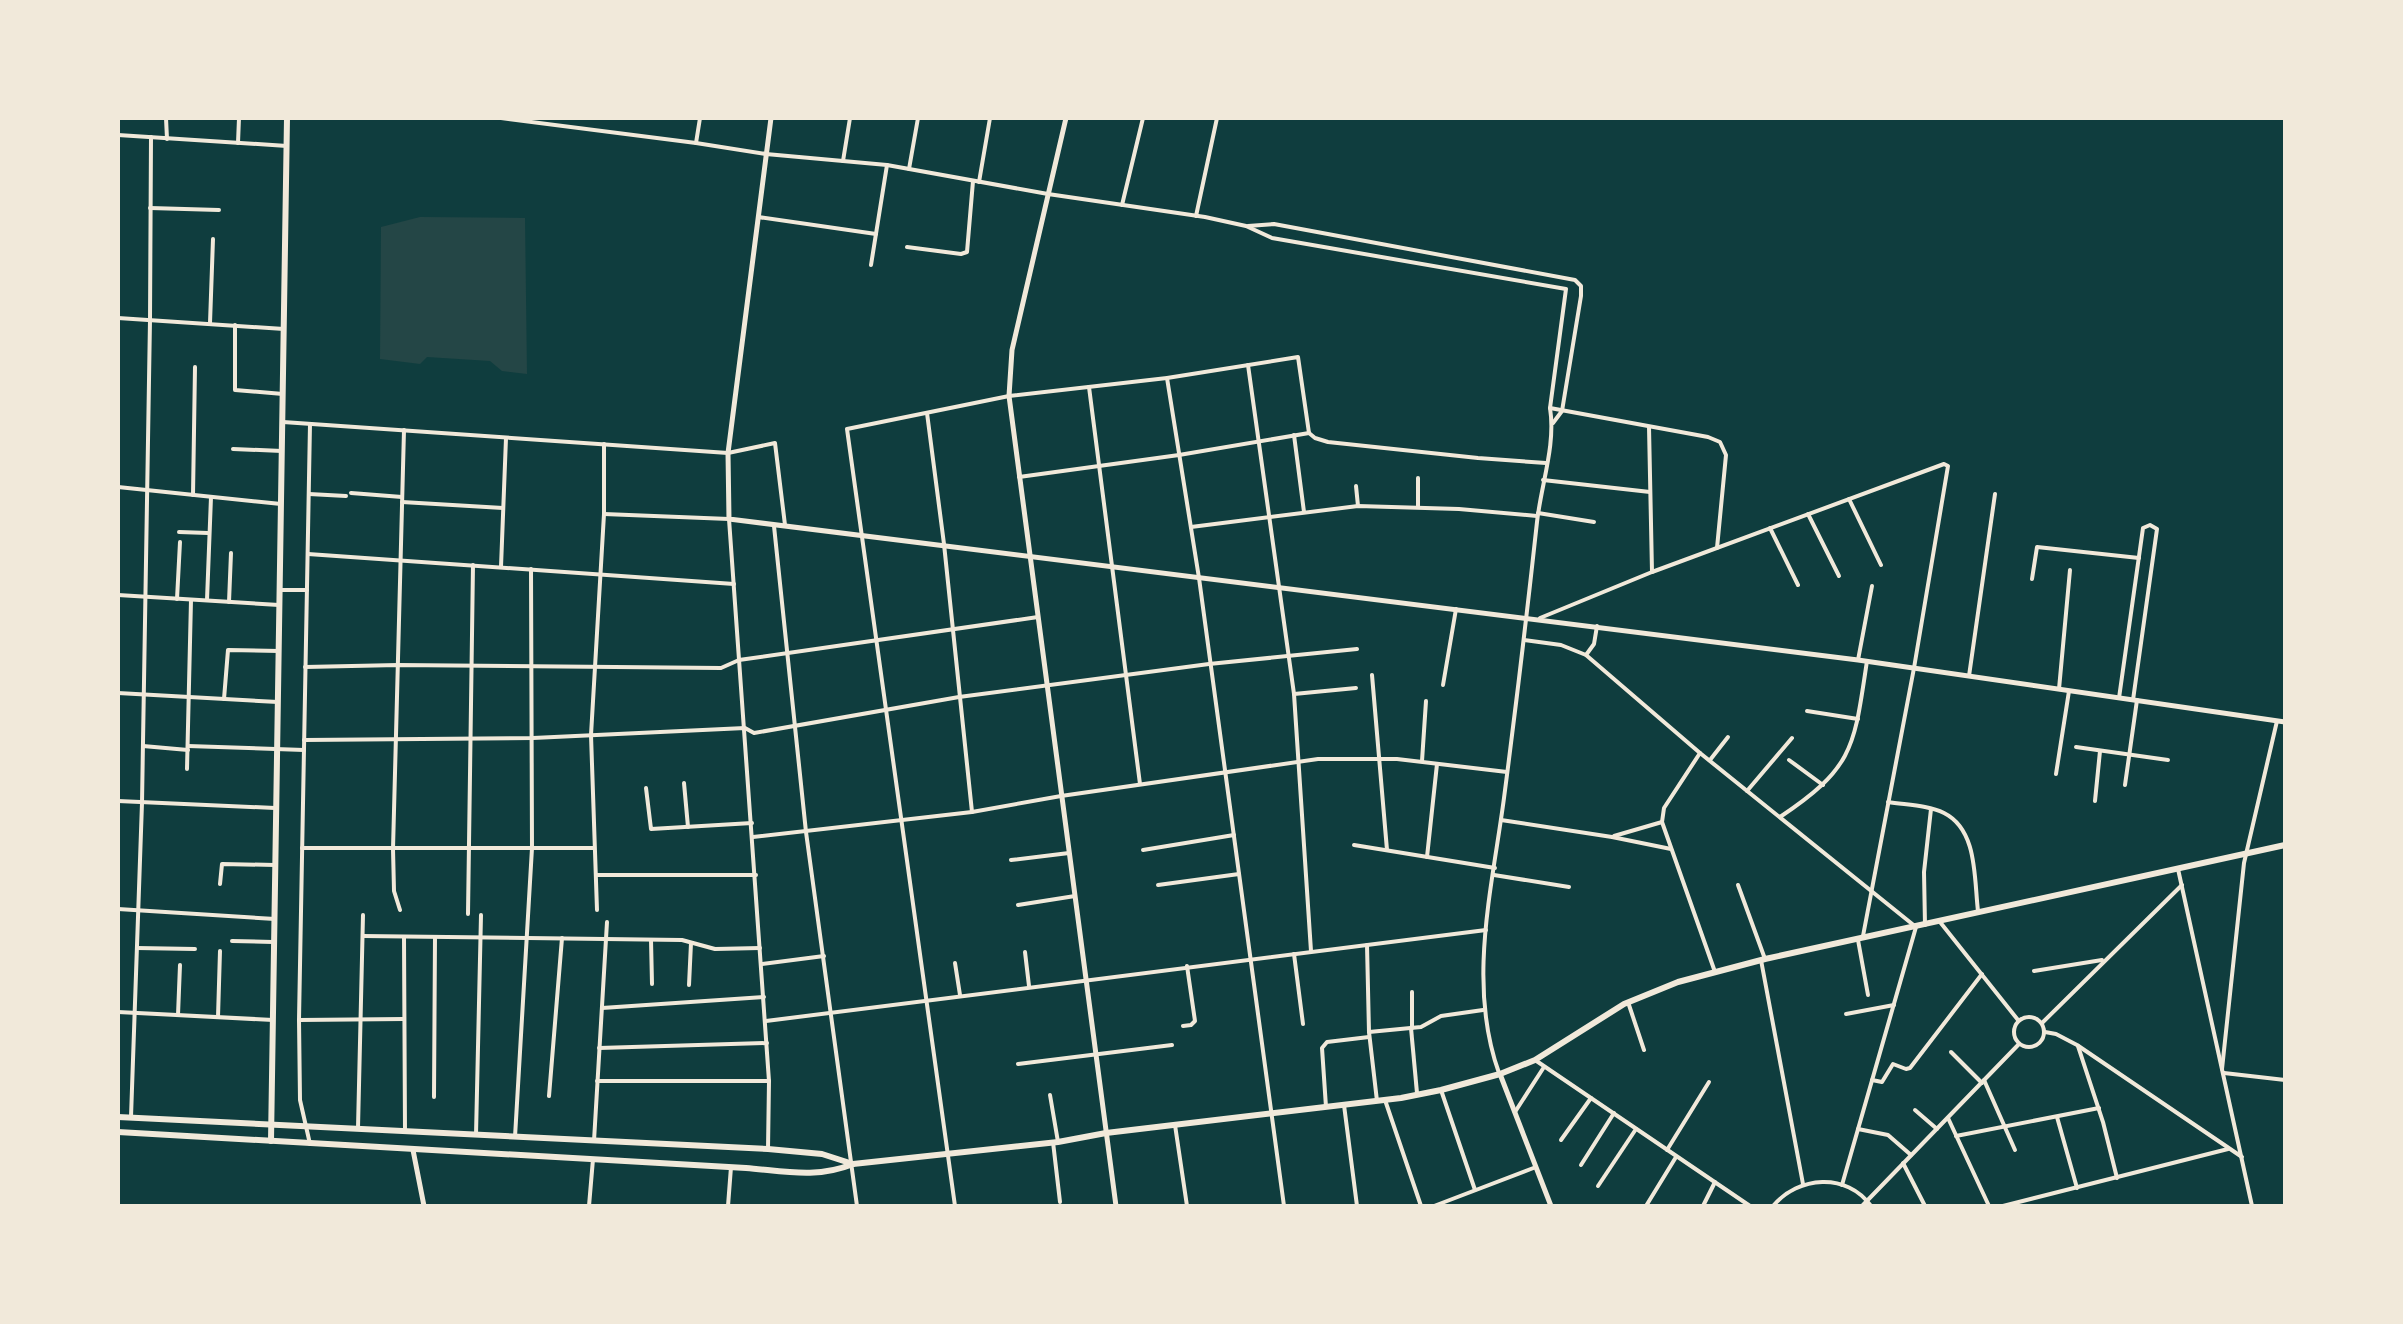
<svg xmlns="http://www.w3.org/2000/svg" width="2403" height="1324" viewBox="0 0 2403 1324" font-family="'Asap Condensed',sans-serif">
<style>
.green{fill:#244646}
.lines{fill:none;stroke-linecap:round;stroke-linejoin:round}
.minor{stroke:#f1e9da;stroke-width:4}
.tertiary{stroke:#f1e9da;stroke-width:5}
.secondary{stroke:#f1e9da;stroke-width:6}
</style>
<rect width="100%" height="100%" fill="#0f3d3e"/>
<polygon class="green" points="420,217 525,218 527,374 502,371 490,361 427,357 420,364 380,359 381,227"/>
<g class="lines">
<g class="minor">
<polyline points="166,118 167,139"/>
<path d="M501,118l195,25 70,11 121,11 161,29 157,23 41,9 26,12 294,51 -16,119c6,37 -9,77 -13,114 -10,92 -21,184 -33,276 -12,91 -37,186 -5,275"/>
<polyline points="118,135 287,146"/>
<polyline points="238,143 239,118"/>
<polyline points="696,143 700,118"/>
<polyline points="843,161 850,118"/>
<polyline points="909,169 918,118"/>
<polyline points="979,182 990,118"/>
<polyline points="1122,205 1143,118"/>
<polyline points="150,208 219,210"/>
<polyline points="1196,216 1217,118"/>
<polyline points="758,217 876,234"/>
<polyline points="1248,226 1274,224 1575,280 1581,286 1581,296 1562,411 1553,423"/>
<polyline points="907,247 961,254 967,252 973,181"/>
<polyline points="871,265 887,165"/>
<polyline points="118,318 284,329"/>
<polyline points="210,323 213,239"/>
<polyline points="235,325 235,390 283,394"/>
<polyline points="1248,365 1294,694 1311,951"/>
<polyline points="1167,378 1199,578 1284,1206"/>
<polyline points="1089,387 1140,784"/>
<polyline points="1550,408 1708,437 1720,442 1726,455 1717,548"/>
<polyline points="927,413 944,544 972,812"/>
<polyline points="283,422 728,453 775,443 785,525"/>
<polyline points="1649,427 1652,572"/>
<polyline points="1309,433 1315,438 1328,442 1478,458 1546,463"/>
<polyline points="1294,435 1304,512"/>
<polyline points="233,449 282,451"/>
<polyline points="1019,477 1179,455 1309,433"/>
<polyline points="1543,480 1650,492"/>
<polyline points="1356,486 1358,506"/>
<polyline points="118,487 281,504"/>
<polyline points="351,493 402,497"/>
<polyline points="309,494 346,496"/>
<polyline points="193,495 195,367"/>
<polyline points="1849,499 1881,565"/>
<polyline points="402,502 503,508"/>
<polyline points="1418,507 1418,478"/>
<polyline points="1538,513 1594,522"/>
<polyline points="604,514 729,519 769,1081 768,1149"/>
<polyline points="1808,514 1839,576"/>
<polyline points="774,526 806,832 857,1206"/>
<polyline points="1191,527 1358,506 1459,509 1537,516"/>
<polyline points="1770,528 1798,585"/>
<polyline points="179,532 208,533"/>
<polyline points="308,554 734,584"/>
<polyline points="501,567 506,438"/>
<polyline points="2032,579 2037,547 2139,558"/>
<polyline points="280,590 307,590"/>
<polyline points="118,595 279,605"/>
<polyline points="177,599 180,542"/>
<polyline points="207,600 211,497"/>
<polyline points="229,602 231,553"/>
<polyline points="1540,618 1652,572 1944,464 1948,466 1914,668 1863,936"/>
<polyline points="1524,640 1561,645 1586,655 1700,753 1916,927 1842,1185"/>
<polyline points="1586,655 1594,644 1597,626"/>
<polyline points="1858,660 1872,586"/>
<polyline points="305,667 398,665 721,668 739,660 1038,617"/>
<polyline points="1372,675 1387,850"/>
<polyline points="1969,676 1995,494"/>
<polyline points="1443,685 1456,609"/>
<polyline points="2059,689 2070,570"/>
<polyline points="118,693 278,702"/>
<polyline points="1294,694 1356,688"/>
<polyline points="2119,698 2143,528 2150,525 2157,529 2133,700"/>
<polyline points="224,699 228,650 279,651"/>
<polyline points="1807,711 1858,719"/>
<polyline points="304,740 533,738 745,728 754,733 959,697 1209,664 1357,649"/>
<polyline points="143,746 188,750"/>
<polyline points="188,746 304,750"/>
<polyline points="2076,747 2168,760"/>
<polyline points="1700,753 1664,808 1662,822 1715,972"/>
<polyline points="1710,760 1728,737"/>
<polyline points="1789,760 1823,785"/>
<polyline points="1422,761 1426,701"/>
<polyline points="187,769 191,600"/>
<polyline points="2056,774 2069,691"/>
<polyline points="684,783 688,827"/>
<polyline points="2125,785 2137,700"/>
<polyline points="646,788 651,829 752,823"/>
<polyline points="1747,791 1792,738"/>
<polyline points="118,801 275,808"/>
<polyline points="2095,801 2100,751"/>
<path d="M1888,802c18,3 40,3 56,11 34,17 30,66 34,98"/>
<path d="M1780,817c75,-50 74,-71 87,-156"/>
<polyline points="1501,820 1612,837 1671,849"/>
<polyline points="1614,836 1662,822"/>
<polyline points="753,837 972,812 1061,796 1318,759 1397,759 1507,772"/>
<polyline points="1354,845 1495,868"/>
<polyline points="302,848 594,848"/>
<polyline points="1143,850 1234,835"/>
<polyline points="1427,857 1437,764"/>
<polyline points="1011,860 1069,853"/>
<polyline points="2178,869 2252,1206"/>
<polyline points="596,875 756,875"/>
<polyline points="1494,875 1569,887"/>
<polyline points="220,884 222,864 275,865"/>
<polyline points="1158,885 1239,874"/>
<polyline points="1738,885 1765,959"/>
<polyline points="1018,905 1075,896"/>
<polyline points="118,909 275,919"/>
<polyline points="400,910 394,891 393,849 404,430"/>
<polyline points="597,910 591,735 604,514 604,444"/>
<polyline points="468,914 473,565"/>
<polyline points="1940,922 2018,1020"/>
<polyline points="1925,925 1924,872 1931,809"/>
<polyline points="363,936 682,940 715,949 760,948"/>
<polyline points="404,937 405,1131"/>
<polyline points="651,940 652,984"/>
<polyline points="1858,940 1868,995"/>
<polyline points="232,941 273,942"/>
<polyline points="1367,945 1369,1032 1377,1101"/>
<polyline points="137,948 195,949"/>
<polyline points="1025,952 1029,986"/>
<polyline points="1294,954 1303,1024"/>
<polyline points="1761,960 1803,1184"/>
<polyline points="955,963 960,995"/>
<polyline points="762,964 824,956"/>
<polyline points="2034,971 2102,960"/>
<polyline points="689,985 691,943"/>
<polyline points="1412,992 1412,1028"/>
<polyline points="1628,1002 1644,1050"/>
<polyline points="602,1008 764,997"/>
<polyline points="118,1012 273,1020"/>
<polyline points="1846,1014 1894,1005"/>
<polyline points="178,1015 180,965"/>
<circle cx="2029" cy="1032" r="15"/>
<polyline points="218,1017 220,951"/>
<polyline points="299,1020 404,1019"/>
<polyline points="766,1021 1486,930"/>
<polyline points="2042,1023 2182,885"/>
<polyline points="1183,1026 1191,1025 1195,1021 1187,966"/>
<polyline points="1411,1028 1417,1093"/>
<polyline points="1369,1032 1421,1027 1441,1016 1483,1010"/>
<polyline points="2045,1032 2056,1034 2077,1045 2242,1157"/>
<polyline points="2078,1046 2103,1122 2117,1178"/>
<polyline points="599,1048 767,1043"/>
<polyline points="1951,1052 1982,1083"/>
<polyline points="1535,1060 1750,1206"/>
<polyline points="1018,1064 1172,1045"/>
<polyline points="2222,1069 2244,863 2277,721"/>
<polyline points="2224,1073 2285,1080"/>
<polyline points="1872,1080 1882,1082 1893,1064 1906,1069 1910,1068 1982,974"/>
<polyline points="1984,1080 2015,1150"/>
<polyline points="597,1081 769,1081"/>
<polyline points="1441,1090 1475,1190"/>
<polyline points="1050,1095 1058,1142"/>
<polyline points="549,1096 562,938"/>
<polyline points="434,1097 435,937"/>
<polyline points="1385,1100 1421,1206"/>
<polyline points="1344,1105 1357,1206"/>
<polyline points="1326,1107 1322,1048 1327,1042 1369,1037"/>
<polyline points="1915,1110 1937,1129"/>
<polyline points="1515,1112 1544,1067"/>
<polyline points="131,1117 142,803 150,320 151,137"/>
<polyline points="2057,1117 2077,1188"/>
<polyline points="1948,1118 1989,1206"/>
<polyline points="1175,1125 1187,1206"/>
<polyline points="358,1128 363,915"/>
<polyline points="1858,1129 1888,1135 1911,1155"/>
<polyline points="476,1135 481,915"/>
<polyline points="1956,1136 2099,1108"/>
<polyline points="515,1137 532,848 531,569"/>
<polyline points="1561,1140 1591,1098"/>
<polyline points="594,1141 607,922"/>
<polyline points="1053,1142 1060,1202"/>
<polyline points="310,1144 300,1100 299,1020 310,424"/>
<polyline points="1667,1150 1709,1082"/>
<polyline points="1903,1163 1925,1206"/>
<polyline points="1581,1165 1614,1113"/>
<polyline points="1598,1186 1636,1129"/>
<polyline points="589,1206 593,1159"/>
<polyline points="728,1206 731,1167"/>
<polyline points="955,1206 847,429 1009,396 1167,378 1298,357 1309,433"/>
<polyline points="1434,1206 1536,1167"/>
<polyline points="1646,1206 1676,1157"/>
<polyline points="1703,1206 1715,1182"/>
<path d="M1773,1206c25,-30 74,-34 98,0"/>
<polyline points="1862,1206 2019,1044"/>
<polyline points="2003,1206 2228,1149"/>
</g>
<g class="tertiary">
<polyline points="771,118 728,453 729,519 1858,660 2285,722"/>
<polyline points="1066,118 1012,350 1009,396 1116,1206"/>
<polyline points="1500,1074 1551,1206"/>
<polyline points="413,1150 424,1206"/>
</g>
<g class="secondary">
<polyline points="118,1117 768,1149 822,1154 853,1164"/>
<path d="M118,1132l628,36c38,3 70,11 107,-4l205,-22 48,-9 295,-35 40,-8 59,-16 35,-14 89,-56 54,-22 87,-23 520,-114"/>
<polyline points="271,1141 287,118"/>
</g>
</g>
<rect width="2403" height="1324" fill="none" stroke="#f1e9da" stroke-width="240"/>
</svg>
